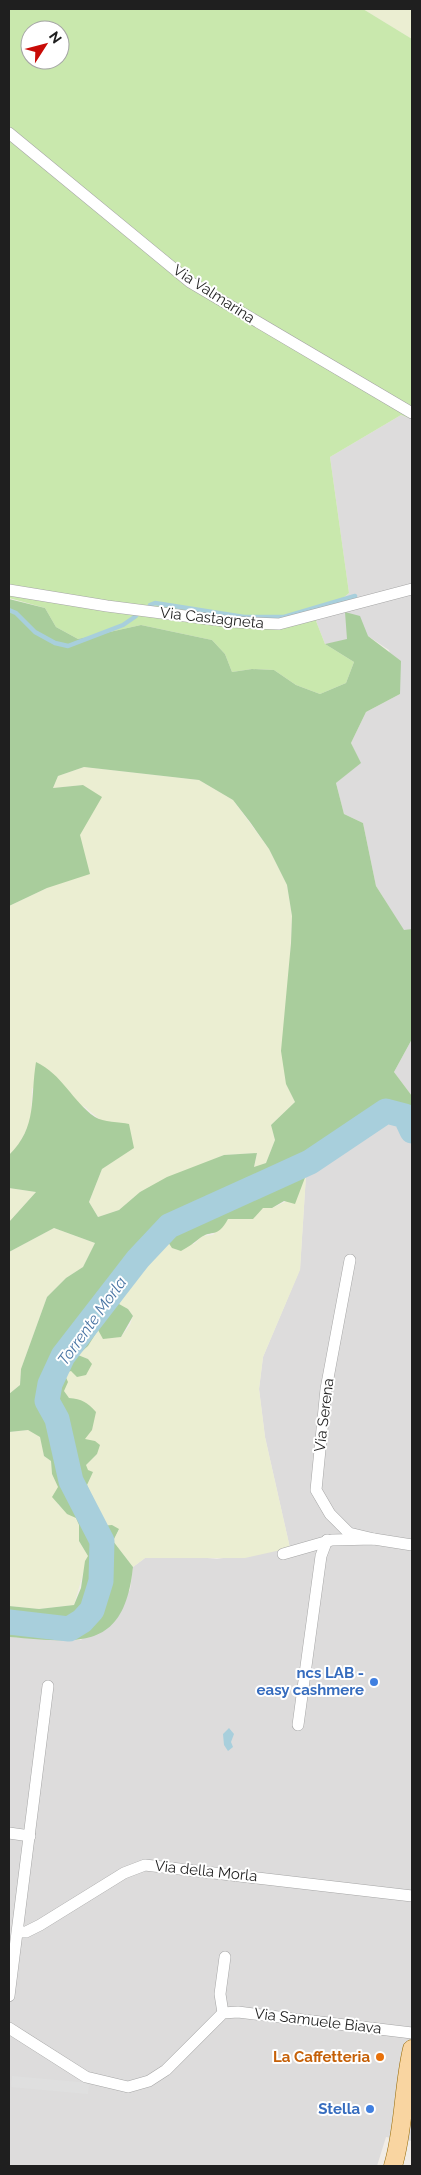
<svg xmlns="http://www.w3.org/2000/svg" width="421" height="2175" viewBox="0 0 421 2175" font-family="Raleway,sans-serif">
  <rect width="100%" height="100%" fill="#f0ece6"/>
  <g fill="#dddcdc">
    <path d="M401,415L412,419V929L404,931L376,886L363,823L344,814L336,783L360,763L351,743L366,712L400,694L389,650L368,636L325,644L316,621L349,593L330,457Z"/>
    <path d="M412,1039V1096L394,1072Z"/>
    <path d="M386,1101L412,1113V2141L386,2137L377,2166H9V1637L81,1640L130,1590L133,1567L145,1558L188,1556L217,1559L290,1548L265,1437L259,1389L263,1357L300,1269L306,1175Z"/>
  </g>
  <g fill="#ebeed2">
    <path d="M363,9H412V39Z"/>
    <path d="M84,767L199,780L233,800L269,849L287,885L292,916L289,982L284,1020L286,1083L295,1102L271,1125L275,1140L266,1163L254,1168L257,1153L224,1155L140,1192L119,1210L98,1217L89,1202L102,1169L133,1148L85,1107L32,1088L31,1121L18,1146L9,1155V906L47,888L101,798L83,785L53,788L58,776Z"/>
    <path d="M306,1175L300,1270L263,1357L259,1389L265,1437L290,1548L245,1558H145L133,1567L113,1541L119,1530L112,1525L98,1526L87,1485L86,1465L97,1454L85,1440L64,1391V1373L88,1359L78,1355L88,1346L98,1329L103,1338L121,1337L130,1325L133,1316L128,1309L118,1304L127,1291L130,1276L146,1255L159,1245L168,1242L194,1244L202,1236L213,1235L228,1219L237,1218L263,1208H272L296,1197Z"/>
    <path d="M9,1188L36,1192L9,1222Z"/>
    <path d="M54,1228L95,1243L83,1267L66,1278L47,1297L21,1369L20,1385L9,1394V1252Z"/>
    <path d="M28,1430L40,1436L44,1456L51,1461L52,1474L58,1487V1505L76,1518L79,1525V1541L88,1556L74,1605L39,1609L9,1606V1432Z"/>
  </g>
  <path fill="#c9e8ad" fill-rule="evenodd" d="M9,9H363L412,39V419L401,415L330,457L349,593L316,621L325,644L354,662L346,683L320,694L296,685L274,670L252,669L232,672L225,654L212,640L141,625L78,639L56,627L45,608L9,598ZM30,30H60V60H30Z"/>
  <path fill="#a9cd9c" d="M9,599L45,608L56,627L78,639L141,625L212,640L225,654L232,672L252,669L274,670L296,685L320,694L346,683L354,662L325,644L347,639L345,612L360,616L368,636L401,661L400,694L366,712L351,743L361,763L336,783L344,814L363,823L376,886L404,930L412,929V1039L394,1072L412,1096V1113L386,1101L306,1175L295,1204L284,1201L272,1208H263L253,1219H228C217,1239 212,1229 200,1238C194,1243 188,1247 181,1251L172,1248L168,1242L159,1245L146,1255L130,1276L127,1291L119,1304L128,1309L133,1316L121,1337L103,1339L98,1330L88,1346L78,1355L88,1359L92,1364L86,1375L77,1377L71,1371L64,1373L68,1382L64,1391L69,1398C82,1399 87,1402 96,1412L92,1430L85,1439L95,1441L100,1445L97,1454L86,1465L88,1470L93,1472L87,1485L91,1494V1506L100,1511L98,1526L112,1525L119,1529L113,1541L133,1567C124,1653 78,1642 9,1637V1606L39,1609L74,1605L81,1588L85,1561L88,1556L79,1541V1525L76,1518L67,1514L52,1497L58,1487L52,1474L51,1461L44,1456L40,1437L28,1430L9,1432V1394L20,1385L21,1369L47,1297L66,1278L83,1267L95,1243L54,1228L9,1252V1222L36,1192L9,1188V1155C38,1127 30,1098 36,1062C62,1074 72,1101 95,1117C103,1122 120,1122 129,1124L134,1148L102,1169L89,1202L98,1217L119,1210L140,1192L167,1177L224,1155L257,1153L254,1167L266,1163L275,1140L271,1125L295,1102L286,1084L281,1051L291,943L292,916L287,885L269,849L250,822L233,800L199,780L84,767L58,776L53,788L83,785L102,797L80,835L90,874L47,888L9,906Z"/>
  <path fill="#dfdfdf" d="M12,2076L89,2083L88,2094L11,2087Z"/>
  <path fill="#a8cfdc" d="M229,1728L234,1734L231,1742L233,1747L228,1751L224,1745L223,1734Z"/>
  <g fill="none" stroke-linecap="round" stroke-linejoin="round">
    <g stroke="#a8cfdc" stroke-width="4.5">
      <path d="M150,605L155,603L244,617H284L355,596"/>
      <path d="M9,610L16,613L35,632L55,643L68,646L123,625L136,616"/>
    </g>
    <path stroke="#a8cfdc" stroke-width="25" d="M9,1622L69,1629L82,1621L92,1610L101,1581L102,1541L71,1481L57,1419L47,1401L50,1384L63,1356L138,1259L169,1226L310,1162L386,1111L405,1116L412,1131"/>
    <defs>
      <g id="street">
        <path d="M9,133L190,282L412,413"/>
        <path d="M9,590L107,606L232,622L279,624L412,589"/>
        <path d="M350,1260L326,1389L316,1490L330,1514L349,1533L374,1539"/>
        <path d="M283,1554L332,1540L374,1539L412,1545"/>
        <path d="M298,1725L321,1556L327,1540"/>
        <path d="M9,1833L30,1836"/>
        <path d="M18,1932H26L40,1925L124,1873L145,1865L412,1896"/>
        <path d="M9,1996L48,1686"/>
        <path d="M223,2013L220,1994L225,1957"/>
        <path d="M9,2028L86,2077L128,2087L149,2081L166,2070L223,2013L238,2012L412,2033"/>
      </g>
      <path id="primary" d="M393,2166C404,2130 403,2087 412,2049"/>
    </defs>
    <use href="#street" stroke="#a6a6a6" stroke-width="12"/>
    <use href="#primary" stroke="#956905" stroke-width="19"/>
    <use href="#street" stroke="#fff" stroke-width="11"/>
    <use href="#primary" stroke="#f9d5a1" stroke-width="18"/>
  </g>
  <g fill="#3f7fe0" stroke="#fff" stroke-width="2">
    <circle cx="374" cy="1682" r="5"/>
    <circle cx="370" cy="2109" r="5"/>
  </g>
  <circle fill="#e8710a" stroke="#fff" stroke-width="2" cx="380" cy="2057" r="5"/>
  <g text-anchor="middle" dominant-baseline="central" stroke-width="4" stroke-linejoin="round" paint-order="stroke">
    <g font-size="15" fill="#1f1f1f" stroke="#fff">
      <text transform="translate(214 294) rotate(33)">Via Valmarina</text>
      <text transform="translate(212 618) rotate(6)">Via Castagneta</text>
      <text transform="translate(324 1415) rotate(-83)">Via Serena</text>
      <text transform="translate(206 1871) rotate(6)">Via della Morla</text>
      <text transform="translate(318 2021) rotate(7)">Via Samuele Biava</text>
    </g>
    <g font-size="15" font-weight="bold" fill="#366cbe" stroke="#fff" text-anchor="end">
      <text x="364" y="1673">ncs LAB -<tspan x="364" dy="17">easy cashmere</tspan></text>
      <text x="360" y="2109">Stella</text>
    </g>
    <g font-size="15" font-weight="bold" fill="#c56008" stroke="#fff" text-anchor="end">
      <text x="370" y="2057">La Caffetteria</text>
    </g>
    <g font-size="16" font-style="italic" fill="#4b76a4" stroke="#fff">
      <text transform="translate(92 1321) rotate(-54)">Torrente Morla</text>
    </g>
  </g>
  <rect width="421" height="2175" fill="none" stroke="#1f1f1f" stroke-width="20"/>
  <g transform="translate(45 45) rotate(54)"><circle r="24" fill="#ffffff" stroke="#a5a5a5"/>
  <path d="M0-4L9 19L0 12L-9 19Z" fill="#c80b07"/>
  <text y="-8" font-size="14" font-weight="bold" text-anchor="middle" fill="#1f1f1f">N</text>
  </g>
</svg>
